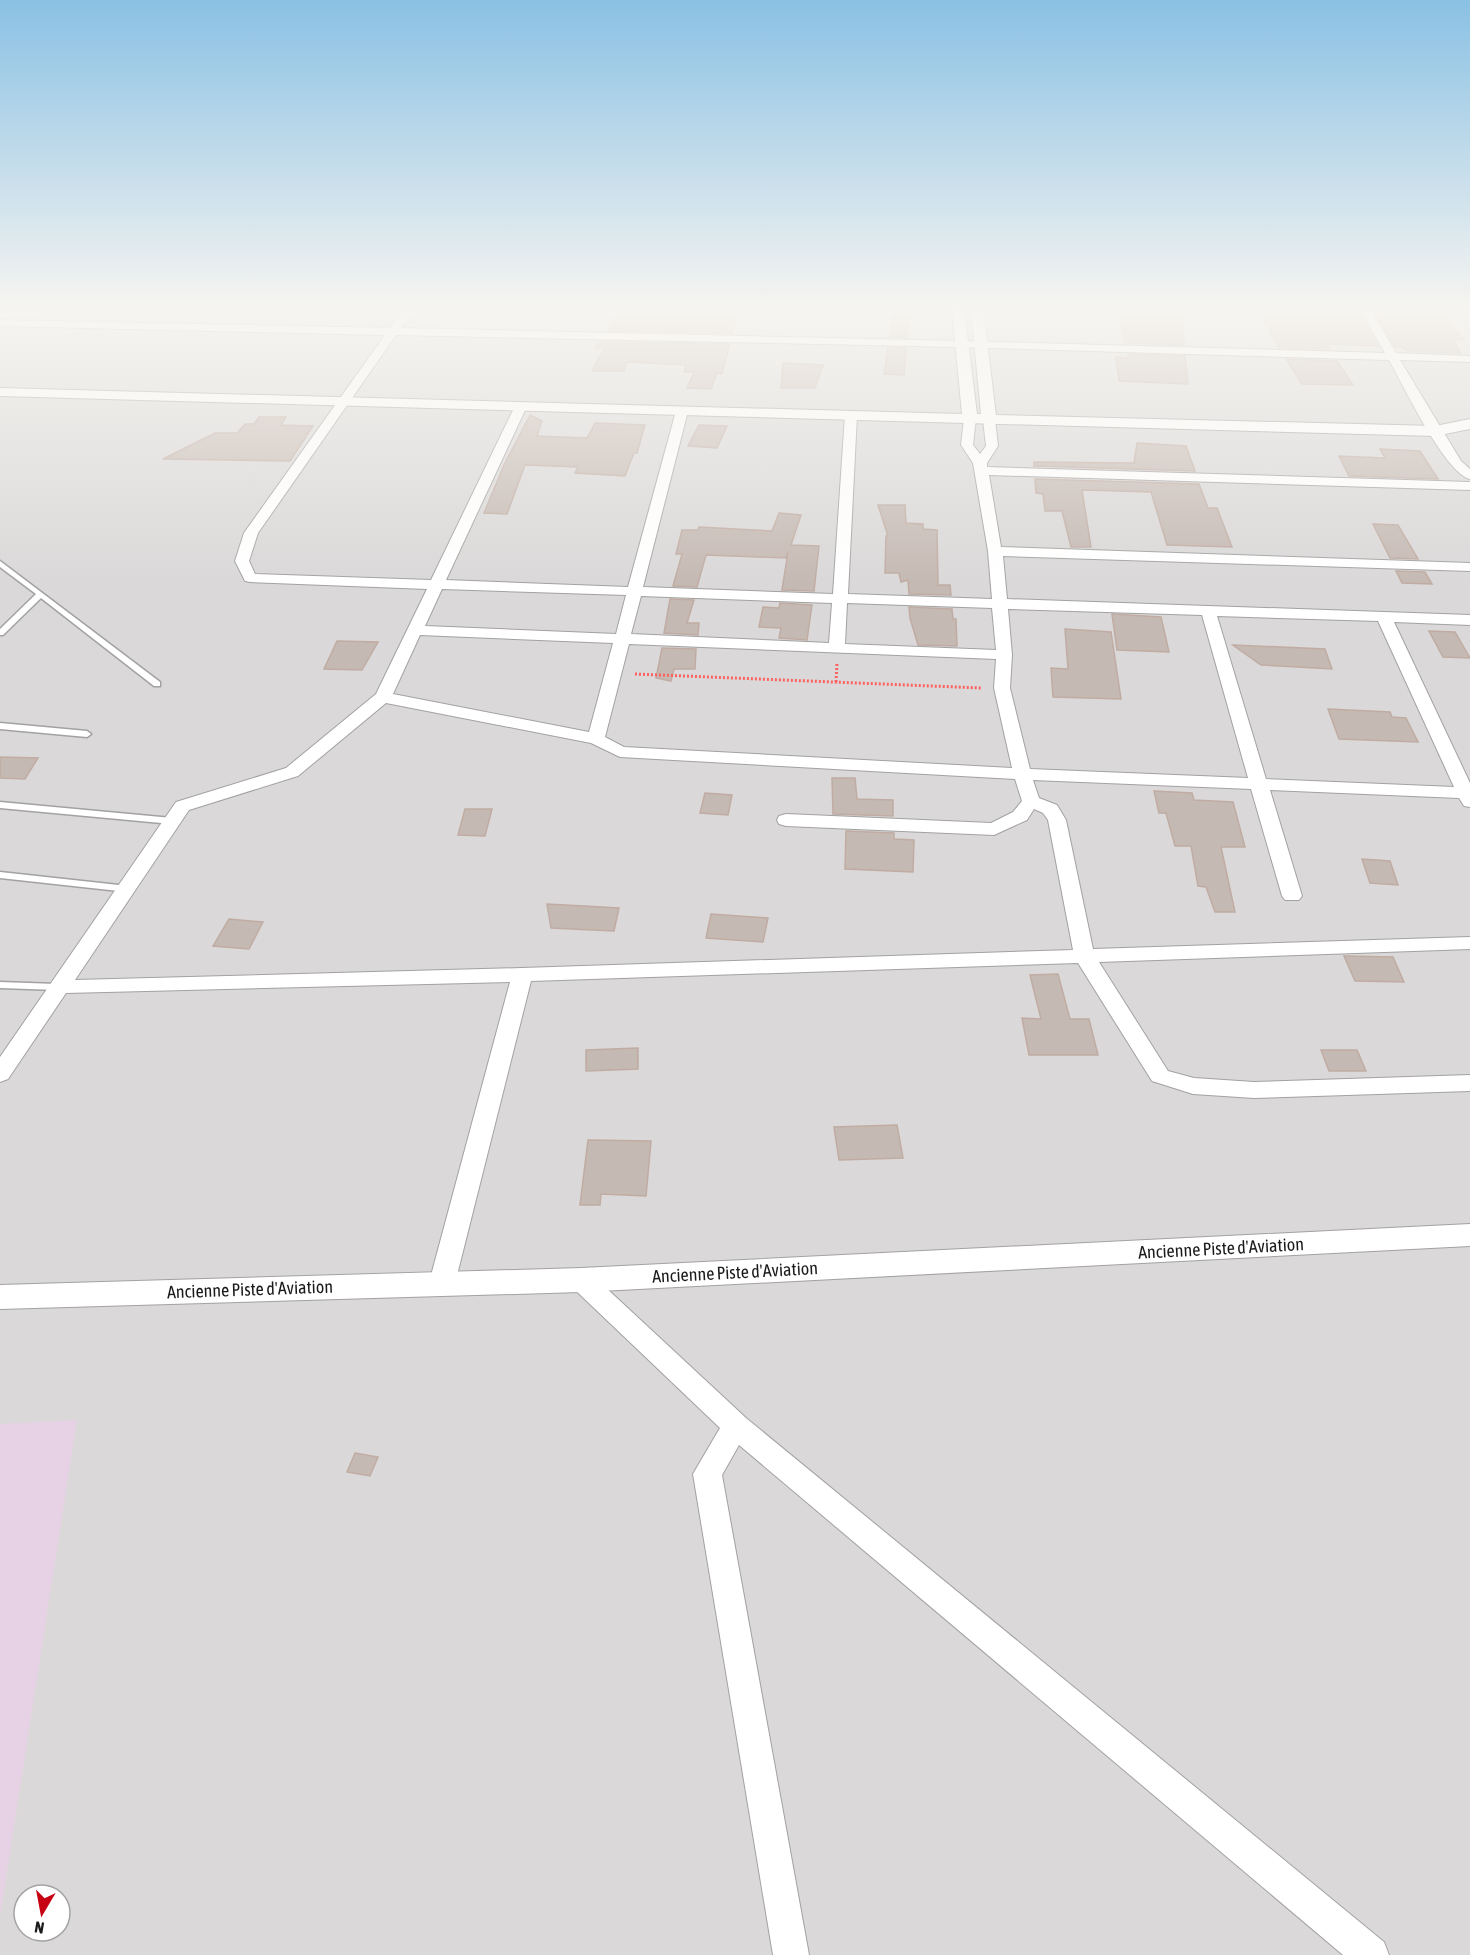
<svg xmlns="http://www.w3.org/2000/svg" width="1470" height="1955" viewBox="0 0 1470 1955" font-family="'Asap Condensed',sans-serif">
  <rect width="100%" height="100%" fill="#eee8e0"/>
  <path fill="#dad8d8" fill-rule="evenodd" d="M0,309H1470V1955H0ZM24,1895H60V1931H24Z"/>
  <path fill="#e7d2e5" d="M77,1420L0,1917V1424Z"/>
  <g fill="#c5b9b3" stroke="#c0aca2" stroke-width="1.5">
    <path d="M693,309H738L732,333L607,331L621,311L691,313Z"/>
    <path d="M1117,309H1181L1184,345L1125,343Z"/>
    <path d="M1267,309L1359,312L1378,346L1326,344L1330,349L1279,348L1260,313H1267Z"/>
    <path d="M1374,312L1444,315L1464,340H1453L1461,353L1407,351L1402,347H1395Z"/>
    <path d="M894,314L909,316L907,338L890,337Z"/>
    <path d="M600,342L730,344L722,374L717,373L711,389L687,388L694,372H684L686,365L627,362L624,371H592L604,348H595Z"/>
    <path d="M888,348H906L904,375L884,374Z"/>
    <path d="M1128,354L1185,356L1188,384L1119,381L1116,357L1128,358Z"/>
    <path d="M1286,359L1337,361L1353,385L1302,384Z"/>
    <path d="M783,363L823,365L815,388H781Z"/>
    <path d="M530,415L542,421L537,436L587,438L595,423L645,425L637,453H634L625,476L575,473L578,467L525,465L507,514L484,513L504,465Z"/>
    <path d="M259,417H286L281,425L313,426L290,461L163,459L215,433H237L245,424H254Z"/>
    <path d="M699,425L727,426L717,448L688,446Z"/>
    <path d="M1137,443L1186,446L1195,471L1034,466V462L1134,463Z"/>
    <path d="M1380,449L1420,451L1438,479L1349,476L1339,456L1385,458Z"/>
    <path d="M1035,479L1199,484L1208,508H1217L1232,547L1167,545L1151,492L1082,490L1091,547H1071L1062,511H1045L1043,494L1036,493Z"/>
    <path d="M878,505H905L906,523L923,524V529L937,530L938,585H950L951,595L909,594L908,580L901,582L899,573H885L886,536H888Z"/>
    <path d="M779,513L801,515L791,545L819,546L814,591L782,590L788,552L786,558L706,555L697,587L673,586L682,554H676L682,530H698L699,527L772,531Z"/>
    <path d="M1373,524L1398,525L1418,559L1390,558Z"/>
    <path d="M1396,571L1425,572L1432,584L1402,583Z"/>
    <path d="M670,599L694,600L687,623H699L698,635L664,633Z"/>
    <path d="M780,603L812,605L807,640L779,638L781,628L759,627L763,607L779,608Z"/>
    <path d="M909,607L952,609L953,619H956L957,646L918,645L910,618Z"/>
    <path d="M1112,614L1161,617L1169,652L1117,650Z"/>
    <path d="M1065,629L1111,632L1121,699L1053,697L1051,668L1068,669Z"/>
    <path d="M1429,631L1455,632L1470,658L1443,657Z"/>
    <path d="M337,641L378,642L362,670L324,669Z"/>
    <path d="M1233,645L1325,649L1332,669L1261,665Z"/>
    <path d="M662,648L696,649L695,669H674L671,681L656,678Z"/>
    <path d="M1328,709L1390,712L1392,717L1406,718L1418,742L1339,739Z"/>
    <path d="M0,757L38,758L25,779L0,778Z"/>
    <path d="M832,778H855L857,799L893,800V816L833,814Z"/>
    <path d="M1154,791L1192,793L1194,800L1233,802L1245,847H1221L1235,912H1215L1206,887L1198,886L1191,846H1175L1166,813H1159Z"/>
    <path d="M705,793L732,795L728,815L700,813Z"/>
    <path d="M465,809H492L485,836L458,835Z"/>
    <path d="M846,831L894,833V839L914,840L913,872L845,869Z"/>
    <path d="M1362,859L1390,861L1398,885L1370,883Z"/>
    <path d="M547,904L619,908L614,931L551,928Z"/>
    <path d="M711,914L768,918L763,942L706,938Z"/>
    <path d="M229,919L263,922L249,949L213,946Z"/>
    <path d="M1344,956L1393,957L1404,982L1355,981Z"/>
    <path d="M1058,974L1070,1019H1089L1098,1055H1029L1022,1018L1041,1019L1030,975Z"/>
    <path d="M638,1048V1069L586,1071V1050Z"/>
    <path d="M1321,1050H1357L1366,1071H1329Z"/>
    <path d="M897,1125L903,1158L839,1160L834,1127Z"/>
    <path d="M588,1140L651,1141L646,1196L601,1194L600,1205H580Z"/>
    <path d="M355,1453L378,1457L370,1476L347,1472Z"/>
  </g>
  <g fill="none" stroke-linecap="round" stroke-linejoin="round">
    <defs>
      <g id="service">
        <path d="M0,561L160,682V686H154L41,598L3,635H0V629L36,594L0,567Z"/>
        <path d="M0,723L87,731L91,734L87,737L0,729Z"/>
        <path d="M0,802L172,818L177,821L172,824L0,808Z"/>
        <path d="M0,872L128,886L133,889L128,892L0,878Z"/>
        <path d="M0,982L57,984L62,987L57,990L0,988Z"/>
      </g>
      <g id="minor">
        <path d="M404,309H414L401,328L960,341L1385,353L1360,309H1370L1396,353L1470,356V362L1400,360L1461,461L1470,469V479C1445,473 1403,385 1389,360L960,347L396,335L258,533L249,561L255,574L431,580L515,406L521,402L527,406L446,580L628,587L676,411L682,407L688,411L643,587L833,594L845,415L851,411L857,415L848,594L992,599L988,551L973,463L961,445L964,418L970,414L976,418L973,445L980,454L986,446L983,419L989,415L995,419L998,446L987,463V467L1470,482V490L989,475L1001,547L1470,563V571L1003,556L1007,599L1470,615V625L1394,622L1470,783V807L1464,806L1459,798L1270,790L1302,896L1299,900H1285L1282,896L1251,789L1033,780L1039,798L1057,805L1066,820L1093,949L1470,937V949L1099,962L1168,1071L1194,1078L1254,1082L1470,1075V1091L1254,1098L1193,1094L1152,1081L1078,963L531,981L455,1283L451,1290L442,1293L433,1290L429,1283L510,982L66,993L8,1079L0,1082V1057L176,802L286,768L376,694L427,589L250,582L245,581L235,561L244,533L385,335L0,326V320L390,328ZM442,589L626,595L616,634L425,626ZM641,596L832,603L829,643L631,634ZM847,603L992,608L996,650L845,644ZM1008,609L1202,615L1248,778L1030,769L1010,688L1012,655ZM1217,616L1378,621L1454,787L1266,779ZM420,635L613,643L589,732L393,694ZM629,644L996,659L994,688L1012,768L624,747L605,737ZM386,703L591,743L620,757L1015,779L1022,801L1013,812L991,823L786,814L779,816L777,820L779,824L786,826L994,835L1027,820L1034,809L1043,813L1048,820L1073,950L522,968L75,980L189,810L298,776Z"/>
        <path d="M581,1270L590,1273L746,1418L1384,1942L1389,1955H1343L739,1445L722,1475L809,1955H773L693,1474L720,1428L572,1287L568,1280L572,1273Z"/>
      </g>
      <g id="tertiary">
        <path d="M952,309H964L977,414H981L971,309H983L996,415L1435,426L1470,419V429L1435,436L0,396V388L962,414Z"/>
        <path d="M1470,1224V1246L581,1292L0,1309V1285L581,1268Z"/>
      </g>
    </defs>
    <use href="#service" stroke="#a2a2a2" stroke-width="3"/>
    <use href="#minor" stroke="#a2a2a2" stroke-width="2"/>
    <use href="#tertiary" stroke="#a2a2a2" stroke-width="2"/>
    <g stroke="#ff6160" stroke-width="3" stroke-dasharray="2 2" stroke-linecap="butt">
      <path d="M635,674L981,688"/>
      <path d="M836,682L837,663"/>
    </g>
    <use href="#service" fill="#fff" fill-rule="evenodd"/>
    <use href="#minor" fill="#fff" fill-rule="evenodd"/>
    <use href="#tertiary" fill="#fff" fill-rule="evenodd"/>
  </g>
  <linearGradient id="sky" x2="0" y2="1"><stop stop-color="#8ac1e4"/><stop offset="0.53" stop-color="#f7f5f1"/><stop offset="1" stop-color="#f7f5f1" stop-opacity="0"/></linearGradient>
  <rect width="1470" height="583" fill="url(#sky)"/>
  <g text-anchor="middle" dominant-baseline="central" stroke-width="6" stroke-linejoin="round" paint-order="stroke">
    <g font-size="18" fill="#1b1b1b" stroke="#fff">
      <text transform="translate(1221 1248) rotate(-3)">Ancienne Piste d'Aviation</text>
      <text transform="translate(735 1272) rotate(-3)">Ancienne Piste d'Aviation</text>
      <text transform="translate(250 1289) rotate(-2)">Ancienne Piste d'Aviation</text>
    </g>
  </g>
  <g transform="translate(42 1913) rotate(190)"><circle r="28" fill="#ffffff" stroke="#a4a4a4" stroke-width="1.5"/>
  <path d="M0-4.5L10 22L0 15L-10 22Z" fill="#c70013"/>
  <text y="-9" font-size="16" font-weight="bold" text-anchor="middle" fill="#1b1b1b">N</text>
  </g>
</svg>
